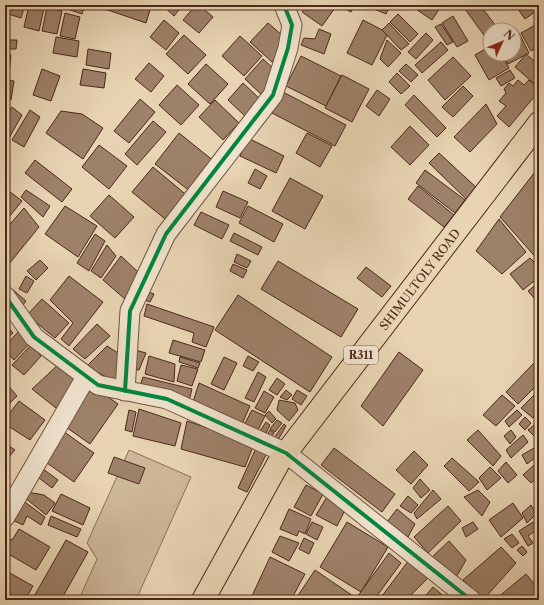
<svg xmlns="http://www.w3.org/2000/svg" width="544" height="605" viewBox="0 0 544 605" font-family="'Libre Caslon Text',serif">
  <rect width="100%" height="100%" fill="#e8d4b3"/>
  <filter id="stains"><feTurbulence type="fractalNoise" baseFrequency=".005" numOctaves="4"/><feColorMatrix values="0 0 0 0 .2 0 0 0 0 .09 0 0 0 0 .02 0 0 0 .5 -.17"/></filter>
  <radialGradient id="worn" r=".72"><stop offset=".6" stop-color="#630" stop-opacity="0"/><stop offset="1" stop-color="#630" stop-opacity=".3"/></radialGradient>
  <path fill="#cdb799" stroke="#8c7059" d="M129,450L191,477L136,600H88L80,597L97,559L87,543Z"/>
  <g fill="#9d8169" stroke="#4c2819">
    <path d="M5,5H25L21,18L5,13Z"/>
    <path d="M29,5L44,8L39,31L24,27Z"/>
    <path d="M65,5H85L82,14L64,8Z"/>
    <path d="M93,5H135L150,10L146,23Z"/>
    <path d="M162,5H183L174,16Z"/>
    <path d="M196,5H199L213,17L199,33L183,20Z"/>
    <path d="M240,5H250L245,10Z"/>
    <path d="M307,5H331L335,8L322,26L302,12Z"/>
    <path d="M338,5H355L351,12Z"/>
    <path d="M376,5H390L386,14L374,9Z"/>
    <path d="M410,5H442L432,20Z"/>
    <path d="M462,5H480L499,30H490L489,42Z"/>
    <path d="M515,5H539V9L525,19Z"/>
    <path d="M47,7L62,11L57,34L42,31Z"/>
    <path d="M65,13L80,17L75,39L60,36Z"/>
    <path d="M398,14L418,34L410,42L390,22Z"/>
    <path d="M453,16L468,41L457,47L442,23Z"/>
    <path d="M164,20L179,33L166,50L150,37Z"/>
    <path d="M363,20L388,33L372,65L347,53Z"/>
    <path d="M268,23L290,42L272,62L250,42Z"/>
    <path d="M389,23L409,44L401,50L382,30Z"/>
    <path d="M539,23V47L531,51L521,33Z"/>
    <path d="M441,24L453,42L447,45L435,27Z"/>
    <path d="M319,29L331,34L324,54L301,45L304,38L315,39Z"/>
    <path d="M426,33L433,40L416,59L408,52Z"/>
    <path d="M519,33L529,53L508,64L503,54H514V36Z"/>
    <path d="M184,35L206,55L188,74L166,54Z"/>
    <path d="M240,36L262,56L244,76L222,56Z"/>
    <path d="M56,37L79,41L77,57L53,53Z"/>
    <path d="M5,40H17L16,49H5Z"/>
    <path d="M387,40L401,53L388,67L380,59Z"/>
    <path d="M441,42L448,50L422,73L415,65Z"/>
    <path d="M490,46V54H501L509,68L489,80L475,55Z"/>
    <path d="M88,49L111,53L109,69L86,65Z"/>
    <path d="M5,54L11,55L9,73H5Z"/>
    <path d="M526,54L539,65L538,87L515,67Z"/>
    <path d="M301,56L341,76L326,106L286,86Z"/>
    <path d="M453,57L471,76L445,100L428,80Z"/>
    <path d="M263,59L285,79L266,99L245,79Z"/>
    <path d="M149,63L164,76L151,92L135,79Z"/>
    <path d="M206,64L228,84L210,104L188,84Z"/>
    <path d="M406,64L418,75L411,82L399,71Z"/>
    <path d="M42,69L60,76L51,101L33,95Z"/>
    <path d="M83,69L106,73L104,88L80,85Z"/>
    <path d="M510,70L515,78L501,86L496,78Z"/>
    <path d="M397,73L410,86L401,94L389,82Z"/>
    <path d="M342,75L369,89L352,122L325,108Z"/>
    <path d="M5,80L14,81L11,100L5,99Z"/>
    <path d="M518,80L524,85L529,80L539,88V91L509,127L497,116L506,106L499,101L506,93L504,89L509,83L513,86Z"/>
    <path d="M243,83L261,100L246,117L228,100Z"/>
    <path d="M177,85L199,105L181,125L159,105Z"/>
    <path d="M463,86L473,96L453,117L442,107Z"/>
    <path d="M377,90L390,99L379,116L366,106Z"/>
    <path d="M283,92L346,125L335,146L272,113Z"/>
    <path d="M414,95L446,128L437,137L405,105Z"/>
    <path d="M140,99L155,112L129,143L114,131Z"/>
    <path d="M215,100L239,123L223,140L199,117Z"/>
    <path d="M486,104L497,124L470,152L454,137Z"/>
    <path d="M12,107L22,115L5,145V118Z"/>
    <path d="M30,110L40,117L24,147L12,140Z"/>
    <path d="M61,111L82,114L103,128L83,159L46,133Z"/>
    <path d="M153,121L166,132L137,165L125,154Z"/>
    <path d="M410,126L429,145L410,165L391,147Z"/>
    <path d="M179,133L215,162L191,192L155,164Z"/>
    <path d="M307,133L332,146L320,167L296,153Z"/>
    <path d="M248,138L284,156L276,173L240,156Z"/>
    <path d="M99,145L127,166L109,189L82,167Z"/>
    <path d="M439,153L478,189L467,200L429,163Z"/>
    <path d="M35,160L72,189L62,202L25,173Z"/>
    <path d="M153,167L190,198L170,223L132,192Z"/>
    <path d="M538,168L539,169V261L500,217Z"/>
    <path d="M255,169L267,176L260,189L248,183Z"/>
    <path d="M425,170L465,200L455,213L416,183Z"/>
    <path d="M290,178L323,196L305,229L272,211Z"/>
    <path d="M418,186L454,215L444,227L408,199Z"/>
    <path d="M5,188L22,201L5,222Z"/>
    <path d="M26,190L50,206L43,217L21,197Z"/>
    <path d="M223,191L248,202L240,218L216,207Z"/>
    <path d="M109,195L134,217L115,238L90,216Z"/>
    <path d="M65,206L97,226L78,257L45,234Z"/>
    <path d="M248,206L283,224L274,242L239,223Z"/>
    <path d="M24,208L39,227L9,264L5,263V230Z"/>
    <path d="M201,212L229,225L222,239L194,225Z"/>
    <path d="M499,219L526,252L502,274L476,251Z"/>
    <path d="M234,233L262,247L258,255L230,241Z"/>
    <path d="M95,234L105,241L89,271L77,263Z"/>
    <path d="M107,245L116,256L101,278L91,271Z"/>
    <path d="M237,254L251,261L247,268L234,262Z"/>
    <path d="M121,256L138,272L125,299L103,280Z"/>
    <path d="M530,258L539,267V277L523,290L510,274Z"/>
    <path d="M40,260L48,268L36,280L27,271Z"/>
    <path d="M278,261L358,309L341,337L261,289Z"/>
    <path d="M233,264L247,270L243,278L230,271Z"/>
    <path d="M366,267L391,286L382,297L357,278Z"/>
    <path d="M26,276L34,281L27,293L19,289Z"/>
    <path d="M69,276L103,302L69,346L61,339L73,323L50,300Z"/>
    <path d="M539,282V304L528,291Z"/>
    <path d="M12,289L26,301L19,310L7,292Z"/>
    <path d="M146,291L154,294L150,302L142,299Z"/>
    <path d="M238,295L332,357L310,392L215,330Z"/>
    <path d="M42,299L69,323L55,338L27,315Z"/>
    <path d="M147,304L214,327L206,347L192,342L194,333L144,316Z"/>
    <path d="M97,324L110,336L85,359L73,349Z"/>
    <path d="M6,325L13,333L5,340V326Z"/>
    <path d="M19,331L30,343L14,360L5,350V346Z"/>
    <path d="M173,340L205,350L201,362L169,353Z"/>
    <path d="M31,345L41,356L24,375L12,365Z"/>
    <path d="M107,346L121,355L118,384L87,366Z"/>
    <path d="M132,349L146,353L139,370L130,369Z"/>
    <path d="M399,352L423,370L383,426L361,406Z"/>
    <path d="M149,356L175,364L174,382L145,374Z"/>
    <path d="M248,356L259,362L253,371L243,366Z"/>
    <path d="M180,357L200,363L198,368L179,362Z"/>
    <path d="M224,357L237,363L224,390L211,384Z"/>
    <path d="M60,363L83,380L61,412L32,389Z"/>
    <path d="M534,363L539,368V383L518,404L506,392Z"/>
    <path d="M181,365L198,369L192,386L177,381Z"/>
    <path d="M258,372L266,377L254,402L245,398Z"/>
    <path d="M143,377L192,389L188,405L139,389Z"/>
    <path d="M277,378L285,384L277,395L269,390Z"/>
    <path d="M5,382L17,396L5,408Z"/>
    <path d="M199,383L250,406L241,426L192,405Z"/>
    <path d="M91,385L118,404L90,444L63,425Z"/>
    <path d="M286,390L292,395L287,400L280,397Z"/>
    <path d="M297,390L307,396L301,405L292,399Z"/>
    <path d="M539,390V412L533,418L521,408Z"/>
    <path d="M264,391L274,397L265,413L255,408Z"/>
    <path d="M502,395L515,406L496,426L483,415Z"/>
    <path d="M279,400L295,403L298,410L289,421L277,410Z"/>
    <path d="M19,401L45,420L30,440L5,424V419Z"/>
    <path d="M139,409L181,423L175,446L133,436Z"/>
    <path d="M129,410L136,412L132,432L125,430Z"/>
    <path d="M252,410L265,416L258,430L244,425Z"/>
    <path d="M517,410L522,415L509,427L505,421Z"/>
    <path d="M269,411L276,419L272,423L265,415Z"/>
    <path d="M525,417L531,423L525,430L519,424Z"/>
    <path d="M277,420L282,423L275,432L270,429Z"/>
    <path d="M187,421L254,444L245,467L181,449Z"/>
    <path d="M539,421V437L537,439L528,430Z"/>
    <path d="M266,422L270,425L266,433L260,431Z"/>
    <path d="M284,424L286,426L277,442H271Z"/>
    <path d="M60,429L94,453L74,482L47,463Z"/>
    <path d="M270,430L274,433L270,440L265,438Z"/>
    <path d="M478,430L501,456L493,466L467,440Z"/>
    <path d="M511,430L516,437L510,444L504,436Z"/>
    <path d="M523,435L528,442L511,458L506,450Z"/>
    <path d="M9,446L15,450L6,460L5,451Z"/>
    <path d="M257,446L267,453L247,492L238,488Z"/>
    <path d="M334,448L395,494L382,512L321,465Z"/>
    <path d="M534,448L539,455L527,464L522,455Z"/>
    <path d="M414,451L428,465L411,484L396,470Z"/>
    <path d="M114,457L145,468L139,484L108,473Z"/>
    <path d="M452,458L479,482L469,491L444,466Z"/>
    <path d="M506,462L517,475L508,483L498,471Z"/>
    <path d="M535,464L539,469V476L531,483L523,475Z"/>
    <path d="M39,466L58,480L52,488L34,474Z"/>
    <path d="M490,467L501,478L487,490L479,478Z"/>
    <path d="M420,479L430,490L421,498L413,488Z"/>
    <path d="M306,485L323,494L311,516L294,507Z"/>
    <path d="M433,490L441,499L417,519L414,513Z"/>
    <path d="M478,490L490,502L482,516L464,497Z"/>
    <path d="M27,492L44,495L55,503L46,515L24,497Z"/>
    <path d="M330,492L347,506L337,526L316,515Z"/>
    <path d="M61,494L90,508L83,525L52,511Z"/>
    <path d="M408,496L418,505L411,513L400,506Z"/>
    <path d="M18,497L45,517L41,525L27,516L23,525L8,518Z"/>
    <path d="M513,503L523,518L501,537L489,520Z"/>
    <path d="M531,505L536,514L527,523L522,513Z"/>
    <path d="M448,506L461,521L428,553L414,537Z"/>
    <path d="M289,509L311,519L305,534L299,531L297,536L280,529Z"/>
    <path d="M397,509L415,524L408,537L387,522Z"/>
    <path d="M51,516L81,529L77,537L48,525Z"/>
    <path d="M312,522L323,527L317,540L306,534Z"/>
    <path d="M347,522L388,547L361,592L320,567Z"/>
    <path d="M473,522L478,529L466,537L462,528Z"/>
    <path d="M533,522L538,529L528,536L533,543L528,546L519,531Z"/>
    <path d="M19,529L50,547L36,570L5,552V536L12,540Z"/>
    <path d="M512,534L519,543L512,548L504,539Z"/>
    <path d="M280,536L299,543L289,561L272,552Z"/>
    <path d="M304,538L314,543L309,554L299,549Z"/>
    <path d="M66,540L88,552L61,600H32Z"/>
    <path d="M449,541L466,560L455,579L429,560Z"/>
    <path d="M522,546L527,552L523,556L517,550Z"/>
    <path d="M501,547L516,563L483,600L463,580Z"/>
    <path d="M539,551V565L534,553Z"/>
    <path d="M389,553L401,563L374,600H355Z"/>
    <path d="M270,557L305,574L291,600H256L251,598Z"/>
    <path d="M409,560L429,577L406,600H379Z"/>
    <path d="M315,570L353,596L351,600H295Z"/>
    <path d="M8,572L33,586L25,600H21L5,592V577Z"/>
    <path d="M526,574L539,590V594L533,600L496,599Z"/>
    <path d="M433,587L448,600H422Z"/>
  </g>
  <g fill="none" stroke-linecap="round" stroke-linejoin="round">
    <defs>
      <g id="minor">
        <path d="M5,296L34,337L98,385L167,399L286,453L471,600"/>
        <path d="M125,391L130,311L166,234L273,95L288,48L292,25L284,5"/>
        <path d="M5,517L86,377"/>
      </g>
      <g id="major">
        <path id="s1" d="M203,600L279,462L539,123"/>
      </g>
    </defs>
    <use href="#minor" stroke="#735340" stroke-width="21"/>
    <use href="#major" stroke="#4c2819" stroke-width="24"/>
    <use href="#minor" stroke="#f0e3ce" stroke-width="19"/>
    <use href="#major" stroke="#e8d4b3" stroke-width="22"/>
    <defs>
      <g id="cycleway">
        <path d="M5,296L34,337L98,385L167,399L286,453L471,600"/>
        <path d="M125,391L130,311L166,234L273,95L288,48L292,25L284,5"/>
      </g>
    </defs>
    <use href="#cycleway" stroke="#f0e3ce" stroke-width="6"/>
    <use href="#cycleway" stroke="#00873e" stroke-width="4"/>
  </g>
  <g text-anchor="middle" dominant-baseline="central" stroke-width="3" stroke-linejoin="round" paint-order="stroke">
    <rect fill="#f0e3ce" stroke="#7d604f" stroke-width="1" x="344" y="346" width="34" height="18" rx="3"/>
    <g font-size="11" font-weight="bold" fill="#4c2819">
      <text x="361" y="355">R311</text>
    </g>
    <g font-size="12" fill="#4c2819" stroke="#f0e3ce">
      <text stroke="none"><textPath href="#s1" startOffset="388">SHIMULTOLY ROAD</textPath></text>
    </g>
  </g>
  <rect width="544" height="605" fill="none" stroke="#e8d4b3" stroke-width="20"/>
  <rect x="6" y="6" width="532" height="593" fill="none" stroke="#4c2819" stroke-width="2"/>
  <rect x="10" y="10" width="524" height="585" fill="none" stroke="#4c2819"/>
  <g transform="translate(502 42) rotate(46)"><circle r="19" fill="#f0e3ce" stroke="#ae9886"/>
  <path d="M0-3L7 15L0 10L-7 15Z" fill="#8f2418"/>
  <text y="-6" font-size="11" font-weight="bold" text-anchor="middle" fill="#4c2819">N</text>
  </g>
  <rect width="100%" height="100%" filter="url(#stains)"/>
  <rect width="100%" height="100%" fill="url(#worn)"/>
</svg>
